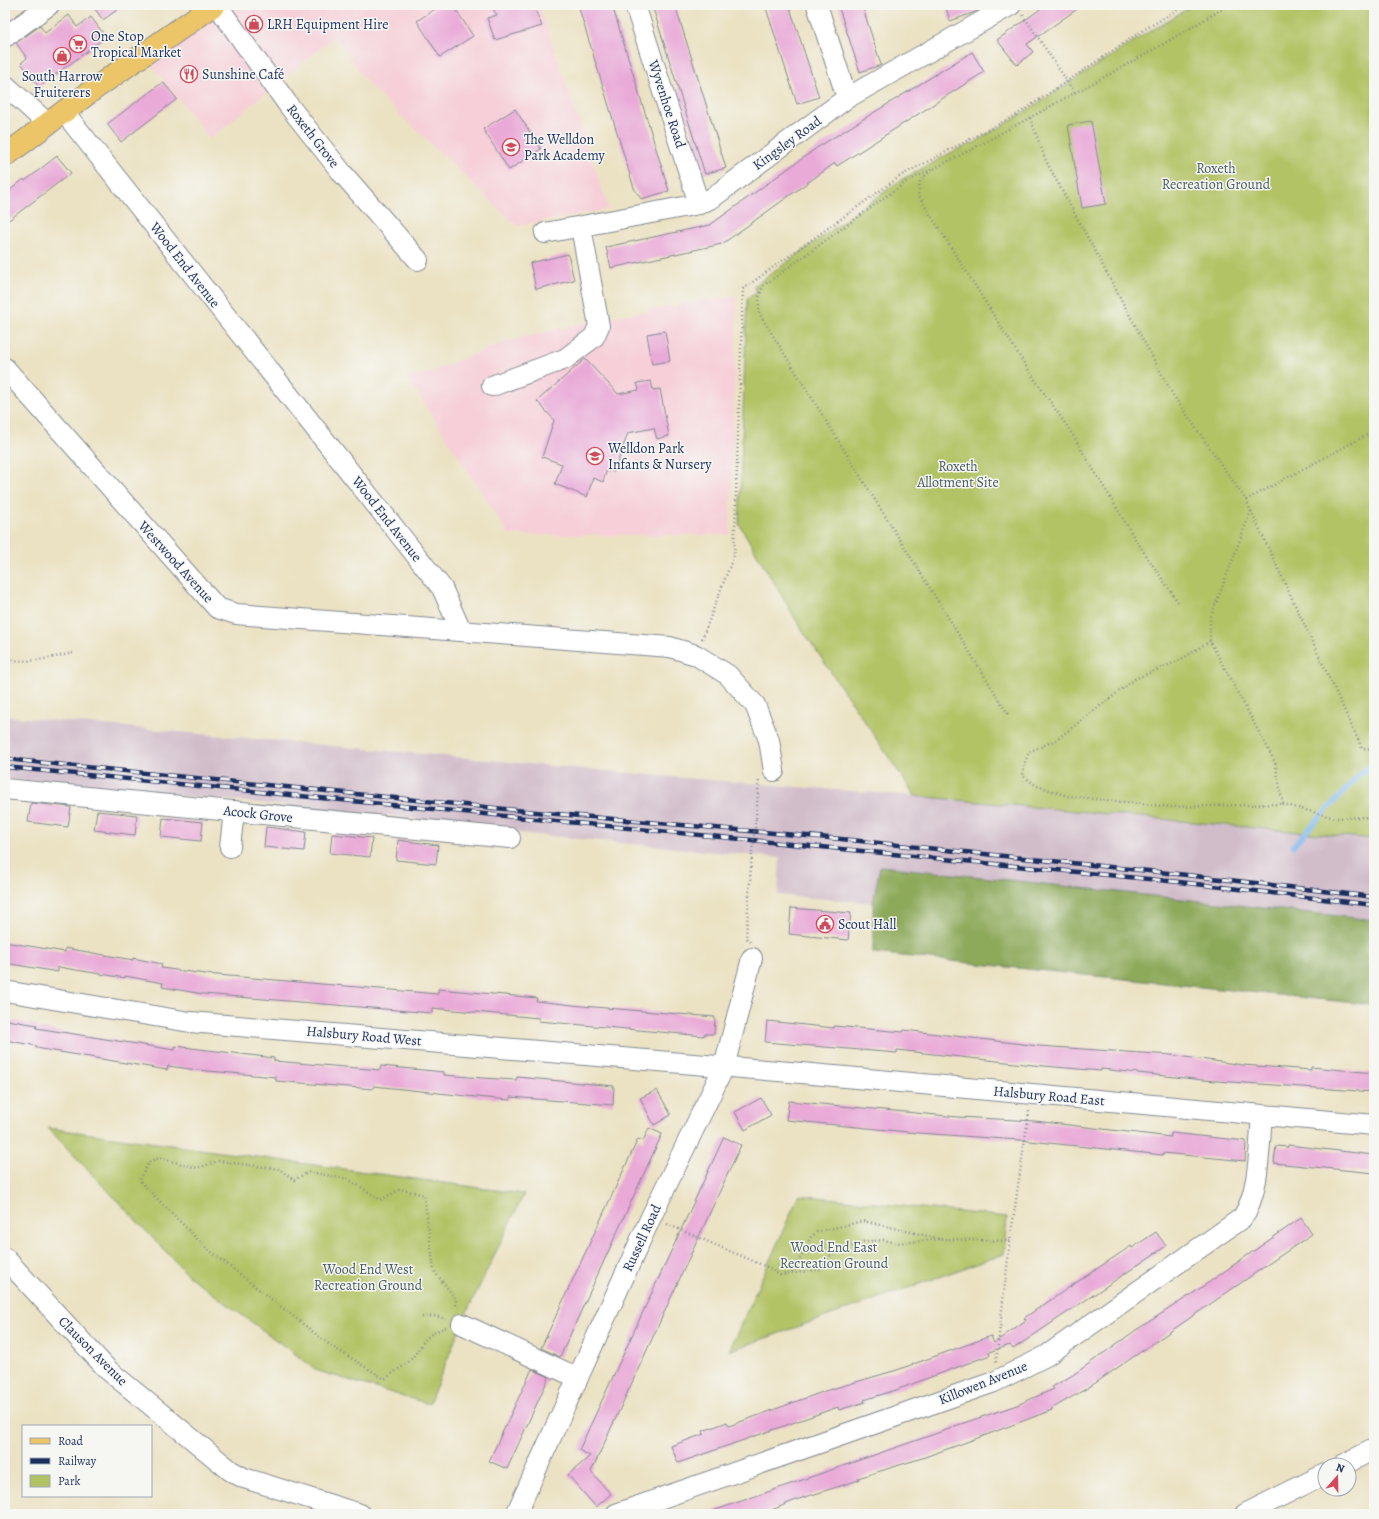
<svg xmlns="http://www.w3.org/2000/svg" width="1379" height="1519" viewBox="0 0 1379 1519" font-family="Alegreya,serif">
  <rect width="100%" height="100%" fill="#f6f6f2"/>
  <filter id="ink" filterUnits="userSpaceOnUse"><feTurbulence type="fractalNoise" baseFrequency=".025" numOctaves="2"/><feDisplacementMap in="SourceGraphic" scale="8" xChannelSelector="R" yChannelSelector="G"/><feConvolveMatrix kernelMatrix="1 2 1 2 8 2 1 2 1" color-interpolation-filters="sRGB"/></filter>
  <filter id="wash" filterUnits="userSpaceOnUse"><feTurbulence type="fractalNoise" baseFrequency=".012" numOctaves="4" result="noise"/><feDisplacementMap in="SourceGraphic" scale="16" xChannelSelector="R" yChannelSelector="G"/><feGaussianBlur stdDeviation="0.9" result="paint"/><feColorMatrix in="noise" values="0 0 0 0 0 0 0 0 0 0 0 0 0 0 0 0 0 1.4 0 .05"/><feComposite in="paint" operator="in"/></filter>
  <g filter="url(#wash)">
    <rect width="100%" height="100%" fill="#ebe2c3"/>
    <g fill="#f6cfd8">
      <path d="M190,5H539L609,209L517,226L368,84L335,36L210,139L152,65L205,25Z"/>
      <path d="M737,296L730,535H509L407,377L426,374L508,341L602,319L705,300Z"/>
    </g>
    <path fill="#d1bdca" d="M5,716L684,778L915,796L1374,837V1005L873,953V903L778,895L780,858L528,834L392,816L5,779Z"/>
    <g fill="#b2c365" stroke="#667962">
      <path d="M1193,5H1374V839L915,796L801,628L739,524L747,298L757,293L754,286L901,180L952,152L974,143L997,128L998,129L1139,38Z"/>
      <path d="M48,1128L524,1194L465,1316L429,1404L318,1371L189,1276Z"/>
      <path d="M799,1195L1007,1217L1004,1254L729,1351Z"/>
    </g>
    <path fill="#8da95a" stroke="#546c5c" d="M880,866L1374,920V1005L873,953V903Z"/>
    <g fill="none" stroke-linecap="round" stroke-linejoin="round">
      <path stroke="#80b9f1" stroke-width="5" d="M1293,846L1362,772L1374,764"/>
    </g>
    <g id="blocks">
      <g fill="#e9aad8">
        <path d="M92,5H124L103,20Z"/>
        <path d="M441,5H453L473,36L440,57L417,21Z"/>
        <path d="M490,5H533L542,26L495,40L487,18L497,15Z"/>
        <path d="M578,5H612L669,191L641,199L634,188Z"/>
        <path d="M652,5H675L726,168L705,174Z"/>
        <path d="M765,5H789L819,97L797,104Z"/>
        <path d="M838,5H862L881,65L860,72Z"/>
        <path d="M945,5H988L973,13L950,21Z"/>
        <path d="M1046,5H1083L1027,44L1033,52L1017,65L997,40Z"/>
        <path d="M69,15L77,27L91,17L106,37L39,87L21,63L27,58L16,43L40,26L45,33Z"/>
        <path d="M972,52L984,72L837,166L835,163L722,244L611,268L606,247L710,225L818,147Z"/>
        <path d="M163,82L177,99L121,142L107,124Z"/>
        <path d="M515,109L541,149L509,170L483,129Z"/>
        <path d="M1091,121L1106,204L1082,208L1068,125Z"/>
        <path d="M57,156L71,173L5,223V194L24,179L25,181Z"/>
        <path d="M568,254L574,280L536,289L530,263Z"/>
        <path d="M665,331L670,361L652,364L647,334Z"/>
        <path d="M585,359L618,394L639,390L637,383L651,381L653,390L660,389L669,436L657,439L654,428L628,433L614,472L607,469L603,482L593,478L587,497L555,484L562,464L542,457L554,420L537,401Z"/>
        <path d="M31,803L71,807L68,827L28,822Z"/>
        <path d="M97,811L137,815L135,835L94,830Z"/>
        <path d="M163,818L203,822L201,841L161,837Z"/>
        <path d="M266,827L306,832L304,851L264,847Z"/>
        <path d="M332,834L372,838L370,857L330,853Z"/>
        <path d="M398,840L438,845L436,864L396,860Z"/>
        <path d="M791,908L851,913L848,940L789,934Z"/>
        <path d="M5,942L65,952V948L133,960V958L162,964L161,968L206,974L438,994V989L537,998L536,1001L582,1006L715,1017L714,1034H704V1036L572,1024L538,1021L539,1018L432,1008V1013L203,994L162,987L163,983L125,976V978L58,967V972L5,963Z"/>
        <path d="M7,1020L37,1025L36,1028L175,1050V1046L274,1058V1061L380,1070L381,1066L444,1072V1075L482,1078L516,1080L517,1077L614,1086L613,1105L510,1097V1100L476,1097L374,1086L373,1089L276,1081V1077L197,1070L168,1066L167,1070L36,1048L37,1046L5,1040Z"/>
        <path d="M767,1021L834,1028V1026L903,1032L904,1030L1039,1046L1171,1055L1243,1065L1311,1070V1067L1374,1073L1373,1092L1203,1080L1101,1069V1071L1033,1065L897,1050V1053L765,1042Z"/>
        <path d="M657,1090L671,1115L654,1125L640,1098Z"/>
        <path d="M761,1098L771,1115L745,1130L735,1112Z"/>
        <path d="M789,1101L958,1117L1035,1121L1171,1137V1133L1246,1141L1245,1161L1163,1153V1155L1020,1140L918,1133L786,1120Z"/>
        <path d="M649,1128L662,1134L560,1357L541,1348L638,1139L643,1141Z"/>
        <path d="M724,1137L741,1145L591,1472L611,1494L596,1507L568,1475L590,1456L579,1450Z"/>
        <path d="M1288,1145L1374,1155V1173L1274,1163L1276,1146L1288,1147Z"/>
        <path d="M1301,1218L1312,1234L1091,1386L1051,1409L1052,1410L986,1435L922,1458L858,1478L859,1480L796,1500L762,1514H711L710,1512L952,1428V1427L1017,1405L1054,1389L1052,1387L1073,1375L1136,1330L1192,1294Z"/>
        <path d="M1156,1232L1166,1246L1013,1349L1010,1345L989,1352L990,1355L896,1390L864,1400L865,1402L839,1410L838,1407L678,1463L671,1446L704,1434L703,1431L727,1422L729,1426L825,1391L897,1370L991,1336L994,1343L1026,1320L1024,1318L1104,1264L1131,1246L1132,1248Z"/>
        <path d="M532,1369L549,1377L507,1469L489,1461Z"/>
      </g>
    </g>
  </g>
  <g filter="url(#ink)">
    <use href="#blocks" fill-opacity="0" stroke="#838890" stroke-width="1"/>
    <g fill="none" stroke-linecap="round" stroke-linejoin="round">
      <defs>
        <g id="minor">
          <path d="M217,5L289,106L343,174L418,260"/>
          <path d="M635,5L699,204"/>
          <path d="M817,5L847,98"/>
          <path d="M5,37L49,5"/>
          <path d="M5,85L48,124"/>
          <path d="M64,112L442,588L461,631"/>
          <path d="M545,233L699,204L712,198L847,98L1011,5"/>
          <path d="M5,368L217,608L236,614L670,647L696,655L728,675L755,705L769,740L774,771"/>
          <path d="M492,386L565,359L594,337L599,326L581,227"/>
          <path d="M5,789L510,838"/>
          <path d="M230,847L234,811"/>
          <path d="M5,991L190,1022L801,1073L1374,1125"/>
          <path d="M5,1258L108,1370L231,1471L244,1478L360,1514"/>
          <path d="M462,1324L578,1378"/>
          <path d="M1343,1465L1374,1449"/>
          <path d="M516,1514L651,1217L724,1067L752,958"/>
          <path d="M616,1514L994,1382L1046,1356L1242,1218C1260,1193 1259,1146 1262,1115"/>
          <path d="M1245,1514L1325,1474"/>
        </g>
        <path id="major" d="M5,156L94,89L214,5"/>
      </defs>
      <use href="#minor" stroke="#838890" stroke-width="22"/>
      <use href="#major" stroke="#838890" stroke-width="24"/>
      <g stroke="#838890" stroke-width="2.5" stroke-dasharray="1 3" stroke-linecap="butt">
        <path d="M1023,15L1075,93"/>
        <path d="M1030,118L1046,161L1173,395L1246,500L1362,748L1374,749"/>
        <path d="M928,171L906,182L763,286L759,297V313L1008,714"/>
        <path d="M1246,500L1374,431"/>
        <path d="M1251,511L1210,619V641L1275,762L1283,804"/>
        <path d="M1178,602L1137,542L1069,429L1027,368L918,195L920,181L931,170L976,147L1148,53L1229,5"/>
        <path d="M702,639L734,555L743,289L902,175L1018,114L1142,31L1186,5"/>
        <path d="M1210,641L1180,660L1135,679L1056,740L1029,752L1024,765L1023,776L1037,786L1068,796L1171,807L1283,804L1335,818L1374,817"/>
        <path d="M5,657C22,666 54,657 73,653"/>
        <path d="M756,818L759,779"/>
        <path d="M750,942L746,938L752,852"/>
        <path d="M667,1224L767,1267L780,1275L823,1269L825,1258L861,1242L884,1240L896,1243L912,1242L941,1239"/>
        <path d="M792,1273L811,1237L817,1232L863,1221L941,1239L1010,1241"/>
        <path d="M422,1317L435,1316L446,1319"/>
        <path d="M446,1327C423,1336 426,1340 412,1358C406,1366 393,1372 385,1379L331,1346L205,1247L139,1180L150,1161L160,1158L197,1168L219,1161L279,1169L294,1180L309,1172L348,1179L381,1200L400,1189L424,1195L434,1271L456,1299V1308"/>
        <path d="M996,1362L1010,1241L1029,1111"/>
      </g>
      <use href="#minor" stroke="#fff" stroke-width="20"/>
      <use href="#major" stroke="#edc569" stroke-width="22"/>
      <defs>
        <g id="rail">
          <path d="M5,759L546,813L841,839L1178,874L1374,897"/>
          <path d="M5,767L1179,882L1374,905"/>
        </g>
      </defs>
      <use href="#rail" stroke="#1b2f5e" stroke-width="4.5"/>
      <use href="#rail" stroke="#f6f6f2" stroke-width="3" stroke-dasharray="9" stroke-linecap="butt"/>
      <path stroke="#838890" stroke-width="2.5" stroke-dasharray="1 3" stroke-linecap="butt" d="M752,852L756,818"/>
    </g>
  </g>
  <defs>
    <symbol id="shop-ring" viewBox="-11 -11 22 22"><circle r="9.5" fill="#f6f6f2" stroke="#d1495b" stroke-width="1.5"/><path d="M-5-2.5h2.3a2.7 3.5 0 0 1 5.4 0H5L5.5 6h-11ZM-1.5-2.5h3a1.5 2.3 0 0 0-3 0Z" fill="#d1495b"/></symbol>
    <symbol id="supermarket-ring" viewBox="-11 -11 22 22"><circle r="9.5" fill="#f6f6f2" stroke="#d1495b" stroke-width="1.5"/><path d="M-6-5.5h2.5l.6 2H6L4.5 2H-2.5L-4.4-4H-6ZM-1.5 3.2a1.3 1.3 0 1 0 .1 0ZM3 3.2a1.3 1.3 0 1 0 .1 0Z" fill="#d1495b"/></symbol>
    <symbol id="restaurant-ring" viewBox="-11 -11 22 22"><circle r="9.5" fill="#f6f6f2" stroke="#d1495b" stroke-width="1.5"/><path d="M-5-6h1v4h1v-4h1v4h1v-4h1v5L-1.5 .5V6h-2V.5L-5-1ZM5-6V6H3V1.5H1.5Q1.5-4 5-6Z" fill="#d1495b"/></symbol>
    <symbol id="school-ring" viewBox="-11 -11 22 22"><circle r="9.5" fill="#f6f6f2" stroke="#d1495b" stroke-width="1.5"/><path d="M0-5L7-2L0 1L-7-2ZM-4 1L0 2.5L4 1V4Q0 6-4 4Z" fill="#d1495b"/></symbol>
    <symbol id="civic-ring" viewBox="-11 -11 22 22"><circle r="9.5" fill="#f6f6f2" stroke="#d1495b" stroke-width="1.5"/><path d="M-.6-6.5H3V-4.5H.6V-3L4-1V1h2V6H-6V1h2V-1L-.6-3ZM-1.2 2.5V6h2.4V2.5Z" fill="#d1495b"/></symbol>
  </defs>
  <g fill-rule="evenodd">
    <use href="#shop-ring" x="244" y="14" width="20" height="20"/>
    <use href="#supermarket-ring" x="68" y="34" width="20" height="20"/>
    <use href="#shop-ring" x="52" y="46" width="20" height="20"/>
    <use href="#restaurant-ring" x="179" y="64" width="20" height="20"/>
    <use href="#school-ring" x="501" y="137" width="20" height="20"/>
    <use href="#school-ring" x="585" y="446" width="20" height="20"/>
    <use href="#civic-ring" x="815" y="914" width="20" height="20"/>
  </g>
  <g text-anchor="middle" dominant-baseline="central" stroke-width="3" stroke-linejoin="round" paint-order="stroke">
    <g font-size="14" fill="#1b2f5e" stroke="#f6f6f2" text-anchor="start">
      <text x="267" y="24">LRH Equipment Hire</text>
      <text x="91" y="36">One Stop<tspan x="91" dy="16">Tropical Market</tspan></text>
      <text x="202" y="74">Sunshine Café</text>
      <text x="62" y="76" text-anchor="middle">South Harrow<tspan x="62" dy="16">Fruiterers</tspan></text>
      <text x="524" y="139">The Welldon<tspan x="524" dy="16">Park Academy</tspan></text>
      <text x="608" y="448">Welldon Park<tspan x="608" dy="16">Infants &amp; Nursery</tspan></text>
      <text x="838" y="924">Scout Hall</text>
    </g>
    <g font-size="14" fill="#1b2f5e" stroke="#f6f6f2">
      <text transform="translate(667 104) rotate(72)">Wyvenhoe Road</text>
      <text transform="translate(313 136) rotate(52)">Roxeth Grove</text>
      <text transform="translate(787 143) rotate(-36)">Kingsley Road</text>
      <text transform="translate(185 265) rotate(52)">Wood End Avenue</text>
      <text transform="translate(387 519) rotate(52)">Wood End Avenue</text>
      <text transform="translate(176 562) rotate(48)">Westwood Avenue</text>
      <text transform="translate(258 814) rotate(6)">Acock Grove</text>
      <text transform="translate(364 1036) rotate(5)">Halsbury Road West</text>
      <text transform="translate(1049 1096) rotate(5)">Halsbury Road East</text>
      <text transform="translate(642 1238) rotate(-65)">Russell Road</text>
      <text transform="translate(93 1351) rotate(45)">Clauson Avenue</text>
      <text transform="translate(983 1383) rotate(-22)">Killowen Avenue</text>
    </g>
    <g font-size="14" fill="#485b60" stroke="#f6f6f2">
      <text x="1216" y="168">Roxeth<tspan x="1216" dy="16">Recreation Ground</tspan></text>
      <text x="958" y="466">Roxeth<tspan x="958" dy="16">Allotment Site</tspan></text>
      <text x="834" y="1247">Wood End East<tspan x="834" dy="16">Recreation Ground</tspan></text>
      <text x="368" y="1269">Wood End West<tspan x="368" dy="16">Recreation Ground</tspan></text>
    </g>
  </g>
  <rect width="1379" height="1519" fill="none" stroke="#f6f6f2" stroke-width="20"/>
  <rect x="22" y="1425" width="130" height="72" fill="#f6f6f2" stroke="#9ea6b7"/>
  <rect x="30" y="1438" width="20" height="6" fill="#edc569" stroke="#9ea6b7"/>
  <text x="58" y="1445" font-size="12" fill="#1b2f5e">Road</text>
  <rect x="30" y="1458" width="20" height="6" fill="#1b2f5e" stroke="#9ea6b7"/>
  <text x="58" y="1465" font-size="12" fill="#1b2f5e">Railway</text>
  <rect x="30" y="1475" width="20" height="12" fill="#b2c365" stroke="#9ea6b7"/>
  <text x="58" y="1485" font-size="12" fill="#1b2f5e">Park</text>
  <g transform="translate(1337 1477) rotate(20)"><circle r="19" fill="#f6f6f2" stroke="#9ea6b7"/>
  <path d="M0-3L7 15L0 10L-7 15Z" fill="#d1495b"/>
  <text y="-6" font-size="11" font-weight="bold" text-anchor="middle" fill="#1b2f5e">N</text>
  </g>
</svg>
